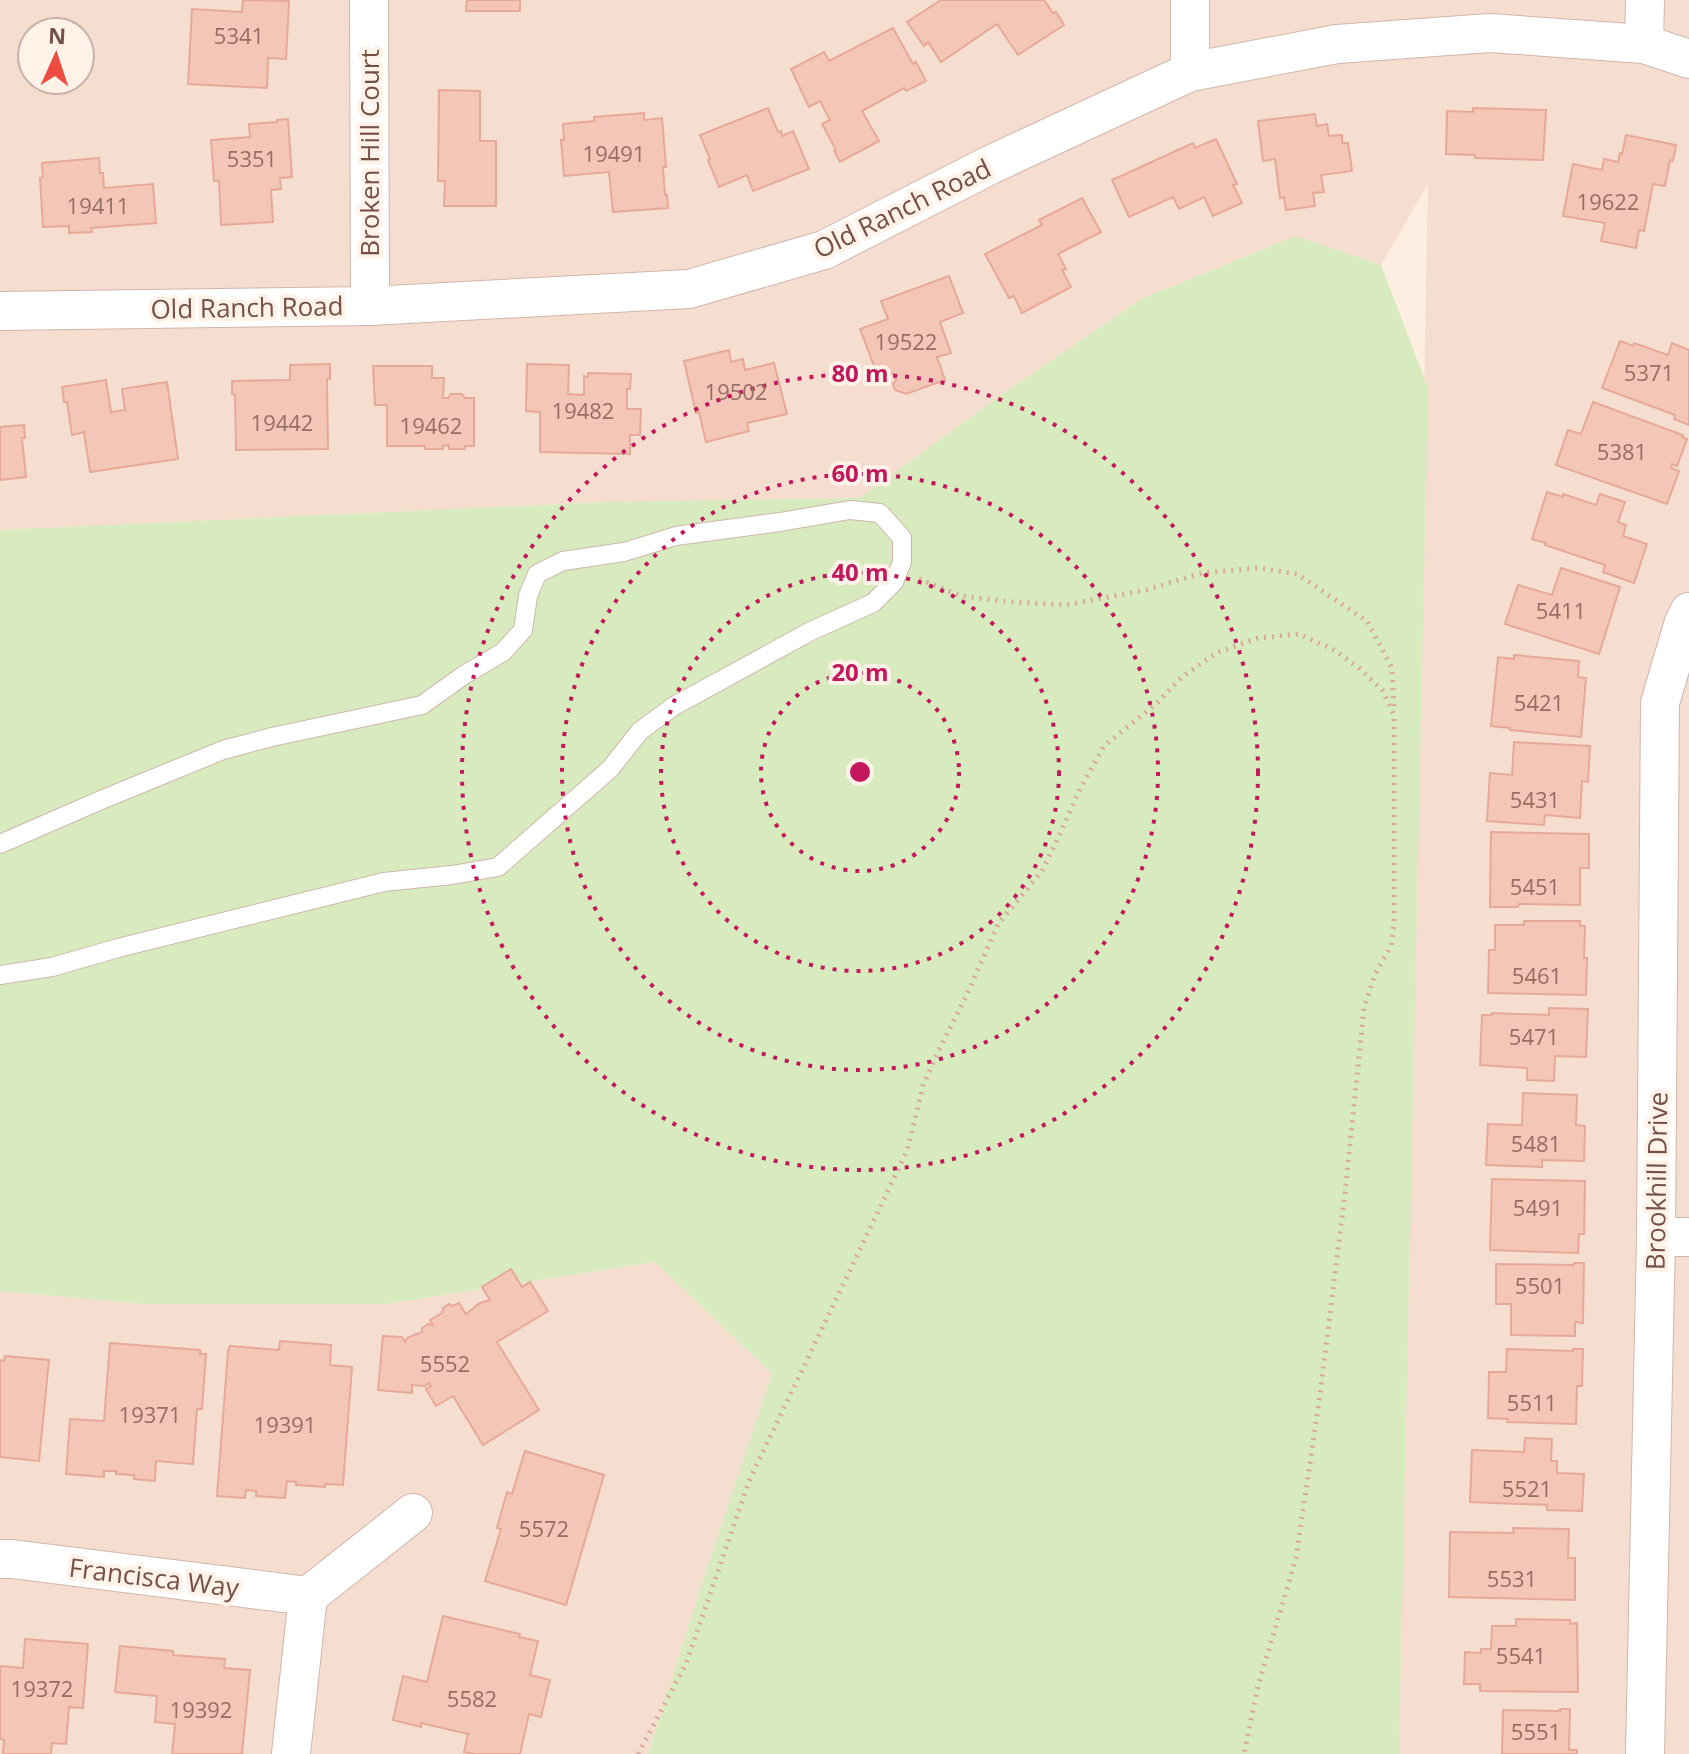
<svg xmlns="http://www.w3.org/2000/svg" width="1689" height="1754" viewBox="0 0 1689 1754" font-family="'Open Sans',sans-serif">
  <rect width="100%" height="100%" fill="#fdeee1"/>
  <g fill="#f5decf" fill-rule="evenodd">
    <path d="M0,0H1689V1754H1398L1428,184L1381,265L1296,236L1141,299L1001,395L860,498L605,502L0,530ZM32,32H80V80H32Z"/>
    <path d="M655,1262L773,1374L704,1577L648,1754H0V1291L144,1304H386Z"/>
  </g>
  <path fill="#d8ebbf" d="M1296,236L1381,265L1428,388L1399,1754H648L704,1577L772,1374L655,1262L386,1304H144L0,1291V530L605,502L860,498L1001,395L1141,299Z"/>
  <g fill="#f4c6b7" stroke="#e7a997" stroke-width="2">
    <path d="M243,0L289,1L286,59L268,58L267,88L188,84L192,9L242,12Z"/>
    <path d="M467,0H520V11H466Z"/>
    <path d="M941,0H1044L1053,13L1056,12L1064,25L1018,55L997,24L941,62L928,42L924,46L907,22Z"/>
    <path d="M893,28L913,64L916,62L926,81L906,91L904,88L862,111L879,141L840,162L834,151L836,150L822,124L830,120L820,101L809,107L791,69L824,52L829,61Z"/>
    <path d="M439,90L480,91V141H496V206H444L445,181H438Z"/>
    <path d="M768,108L778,132L781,131L782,136L793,131L809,169L753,191L747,175L719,187L708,160L710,159L700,135Z"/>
    <path d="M1473,108L1546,110L1543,160L1475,158V155L1446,154L1447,111L1473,112Z"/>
    <path d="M644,113V120L662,118L666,167H663L665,195H667L668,208L613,212L609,172L564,176L561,140H564L563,124L594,121V117Z"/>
    <path d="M1315,114L1317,126L1327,124L1329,136L1342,135V143H1348L1352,171L1321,175L1324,192L1313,193L1315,206L1286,210L1284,197L1280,198L1275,159L1263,161L1258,121Z"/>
    <path d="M288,119L292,177L280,178L281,189L271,190L273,222L221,225L219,181H214L211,140L250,137L249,124L277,122V120Z"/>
    <path d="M1626,135L1676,145L1673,161L1670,160L1665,186L1653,184L1644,231L1639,230L1636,248L1601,241L1605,223L1563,216L1573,164L1602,170L1604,159L1618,162L1620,153L1622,154Z"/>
    <path d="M1216,139L1237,184L1233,185L1242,203L1213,216L1204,197L1179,209L1173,197L1129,217L1112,180L1193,143L1195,148Z"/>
    <path d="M99,158L100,173H103L104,188L153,184L156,223L91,228L92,232L69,233V226L43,227L40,178L43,177L42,163Z"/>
    <path d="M1082,198L1101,232L1058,254L1066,269L1062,270L1071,287L1022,313L1014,296L1009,298L985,254L1042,225L1039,220Z"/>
    <path d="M949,276L963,313L940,322L951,353L937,357L945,380L906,394L895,390L893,384L896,380L893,373L879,379L860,329L888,319L881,301Z"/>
    <path d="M1620,341L1633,346L1634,343L1668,355L1672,343L1689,350V425L1674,419L1675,415L1602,388Z"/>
    <path d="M729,350L731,362L743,359L745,370L774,363L787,414L747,423L749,431L706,442L699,412L696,413L684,361Z"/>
    <path d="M330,364V379H327L328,449L236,450L235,395L232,394V381L290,380V365Z"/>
    <path d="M527,364L569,365L568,394L584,395V376L588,377V373L631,374L630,389H627V409H641L640,435H630V454L540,452V412L526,411Z"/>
    <path d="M373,366H432V378H444L443,398H448L451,394H462L465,398H474V446H465V449H449V445L443,446V449H425V446H387V405H375Z"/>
    <path d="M106,380L111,412L125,410L122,389L167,382L178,459L90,472L84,432L72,435L67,402H64L62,387Z"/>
    <path d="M1593,402L1683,435L1682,437L1687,439L1677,466L1672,464L1671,468L1679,471L1667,504L1556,465L1568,430L1581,434Z"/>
    <path d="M24,425L25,438H22L26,477L0,480V427Z"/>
    <path d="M1547,492L1563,497V494L1596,505L1600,494L1625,502L1618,522L1626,525L1623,536L1647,544L1634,583L1603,572L1605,565L1545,545L1546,543L1532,539Z"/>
    <path d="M1561,568L1620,587L1599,654L1505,624L1518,585L1552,595Z"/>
    <path d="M1514,655L1579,661L1578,677L1586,678L1581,737L1510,730V728L1491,726L1498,657L1514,659Z"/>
    <path d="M1514,742L1590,746L1588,782L1582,781L1580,818L1545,815L1544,825L1487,821L1490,773L1512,775Z"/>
    <path d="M1491,832L1589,834V868H1580V905L1519,904L1518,907H1490Z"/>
    <path d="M1524,921H1580V926H1585L1584,958H1587L1586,995L1488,993L1489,950H1495V925H1524Z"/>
    <path d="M1549,1008L1588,1009L1586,1057L1555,1056L1554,1081L1527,1080V1068L1480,1065L1482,1015H1492V1013L1549,1015Z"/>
    <path d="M1523,1093L1577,1095L1576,1125L1585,1126L1584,1161L1542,1160V1167L1486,1165L1488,1124L1522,1125Z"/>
    <path d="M1492,1179L1585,1181L1584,1234H1579L1578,1253L1490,1250Z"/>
    <path d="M1574,1263H1584L1583,1323L1575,1322V1336L1511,1335V1304H1496V1264L1574,1265Z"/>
    <path d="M511,1269L522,1287L530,1282L548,1311L497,1342L539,1410L483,1445L453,1396L436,1406L426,1389L431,1386L429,1383L425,1386L412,1385V1393L378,1390L383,1336L402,1337L405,1342L407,1338L422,1332V1328L428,1324L433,1325L430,1320L442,1313L443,1308L449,1304L453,1306L459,1303L466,1314L480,1303L490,1300L482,1287Z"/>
    <path d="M280,1341L331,1345L330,1365L352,1367L343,1485L325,1484V1487L296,1485V1482L287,1481L285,1498L256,1496V1491L246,1490L245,1498L217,1496L228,1351L230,1346L279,1350Z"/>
    <path d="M110,1343L200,1350V1354H206L202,1409H197L193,1464L156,1461L155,1481L134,1479V1475L116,1474V1471H104V1477L66,1474L70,1419L104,1421Z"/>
    <path d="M1507,1349L1573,1351V1349H1583L1582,1386H1577L1576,1424L1507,1422L1508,1419L1488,1418L1489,1372H1506Z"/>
    <path d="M5,1356L49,1360L39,1461L0,1457V1360L4,1361Z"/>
    <path d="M1525,1438L1552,1439L1551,1461H1557V1473L1584,1474L1582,1511L1547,1510V1505L1470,1502L1472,1450L1524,1452Z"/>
    <path d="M525,1451L604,1475L566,1605L485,1581L501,1529L497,1528L507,1492L512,1494Z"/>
    <path d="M1513,1528L1569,1529L1568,1558H1575V1600L1449,1597L1450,1532L1514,1533Z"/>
    <path d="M443,1616L520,1634L519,1637L538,1641L530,1675L550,1680L541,1717L529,1714L520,1754H474L464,1752L468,1734L421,1723V1727L393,1720L403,1676L427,1682Z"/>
    <path d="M1516,1619L1570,1620V1624L1577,1623L1578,1692L1480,1691V1684H1464L1465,1652L1481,1653V1649H1491L1492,1626H1516Z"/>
    <path d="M25,1639L88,1644L83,1708L69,1707L66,1744L52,1743L51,1754H3L4,1740L0,1739V1666L23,1668Z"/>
    <path d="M120,1646L173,1651V1655L225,1659L224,1668L250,1670L242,1754H172L175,1724L155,1722L157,1696L115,1692Z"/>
    <path d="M1560,1709H1570L1569,1750H1577V1754H1502L1503,1710L1560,1711Z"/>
  </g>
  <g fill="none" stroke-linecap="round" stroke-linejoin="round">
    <defs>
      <path id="service" d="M0,844L101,800L223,750L272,737L422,705L464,675L503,652L523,630L528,596L537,574L563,561L624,552L676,536L780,522L850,510L880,513L902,538V562L894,582L873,603L811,631L674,706L640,731L610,769L498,867L452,875L384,882L118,948L52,967L0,975"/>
      <g id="minor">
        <path d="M369,0L370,306"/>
        <path d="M1644,44L1645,0"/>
        <path d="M1190,72V0"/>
        <path d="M0,311L370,306L689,289L824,250L990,165L1190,72L1337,44L1490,33L1644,44L1689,59"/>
        <path d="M1656,1237H1689"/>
        <path d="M0,1559H12L308,1596"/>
        <path d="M308,1596L413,1513"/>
        <path d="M291,1754L308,1596"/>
        <path d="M1645,1754L1656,1237L1660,703L1683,625L1689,612"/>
      </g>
    </defs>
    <use href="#service" stroke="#d1b6ab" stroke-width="20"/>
    <use href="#minor" stroke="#d1b6ab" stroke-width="40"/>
    <g stroke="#d8a99b" stroke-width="5" stroke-dasharray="2 6" stroke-linecap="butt">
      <path d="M919,579L961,596L1013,602L1066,605L1146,590L1202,573L1259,568L1297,574L1367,621L1392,668L1394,710"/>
      <path d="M638,1754L686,1664L749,1481L907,1151L923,1086L937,1054L968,992L998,924L1042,871L1059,836L1080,789L1104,746L1157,703L1182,677L1216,653L1258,638L1299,634L1334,650L1358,667L1382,690L1394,715V923L1391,946L1375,974L1364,1008L1345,1193L1320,1395L1296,1558L1258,1686L1244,1754"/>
    </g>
    <use href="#service" stroke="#fff" stroke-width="18"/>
    <use href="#minor" stroke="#fff" stroke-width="38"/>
  </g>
  <g fill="none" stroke="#c2185b" stroke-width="4" stroke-dasharray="4 8">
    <circle cx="860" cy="772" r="99"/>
    <circle cx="860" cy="772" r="199"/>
    <circle cx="860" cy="772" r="298"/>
    <circle cx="860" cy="772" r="398"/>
  </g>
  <g text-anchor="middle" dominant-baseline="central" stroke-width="8" stroke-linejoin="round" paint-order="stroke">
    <g font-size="22" fill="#956e63">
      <text x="239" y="35">5341</text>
      <text x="614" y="153">19491</text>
      <text x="252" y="158">5351</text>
      <text x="1608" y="201">19622</text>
      <text x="98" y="205">19411</text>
      <text x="906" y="341">19522</text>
      <text x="1649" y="372">5371</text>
      <text x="736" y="391">19502</text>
      <text x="583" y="410">19482</text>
      <text x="282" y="422">19442</text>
      <text x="431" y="425">19462</text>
      <text x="1622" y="451">5381</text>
      <text x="1561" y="610">5411</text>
      <text x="1539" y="702">5421</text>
      <text x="1535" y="799">5431</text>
      <text x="1535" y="886">5451</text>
      <text x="1537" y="975">5461</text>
      <text x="1534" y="1036">5471</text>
      <text x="1536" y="1143">5481</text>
      <text x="1538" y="1207">5491</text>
      <text x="1540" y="1285">5501</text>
      <text x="445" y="1363">5552</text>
      <text x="1532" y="1402">5511</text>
      <text x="150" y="1414">19371</text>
      <text x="285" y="1424">19391</text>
      <text x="1527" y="1488">5521</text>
      <text x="544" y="1528">5572</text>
      <text x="1512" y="1578">5531</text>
      <text x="1521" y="1655">5541</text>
      <text x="42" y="1688">19372</text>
      <text x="472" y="1698">5582</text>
      <text x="201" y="1709">19392</text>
      <text x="1536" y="1731">5551</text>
    </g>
    <g font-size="26" fill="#755047" stroke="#fff2e8">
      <text transform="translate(369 153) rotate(-90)">Broken Hill Court</text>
      <text transform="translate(902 208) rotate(-26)">Old Ranch Road</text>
      <text transform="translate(247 307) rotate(-1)">Old Ranch Road</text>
      <text transform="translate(1656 1181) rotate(-89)">Brookhill Drive</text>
      <text transform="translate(154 1577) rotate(7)">Francisca Way</text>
    </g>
  </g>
  <circle cx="860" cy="772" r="12" fill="#c2185b" stroke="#fff2e8" stroke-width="4"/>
  <g font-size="24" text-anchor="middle" font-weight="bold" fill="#c2185b" stroke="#fff2e8" stroke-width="8" stroke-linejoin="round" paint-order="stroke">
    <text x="860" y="382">80 m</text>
    <text x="860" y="482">60 m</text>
    <text x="860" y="581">40 m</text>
    <text x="860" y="681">20 m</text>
  </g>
  <g transform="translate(56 56) rotate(3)"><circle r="38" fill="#fff2e8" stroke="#c8b1a8" stroke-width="2"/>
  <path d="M0-6L14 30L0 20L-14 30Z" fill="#ed4c40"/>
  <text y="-12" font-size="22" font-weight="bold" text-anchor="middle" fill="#755047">N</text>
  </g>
</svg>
